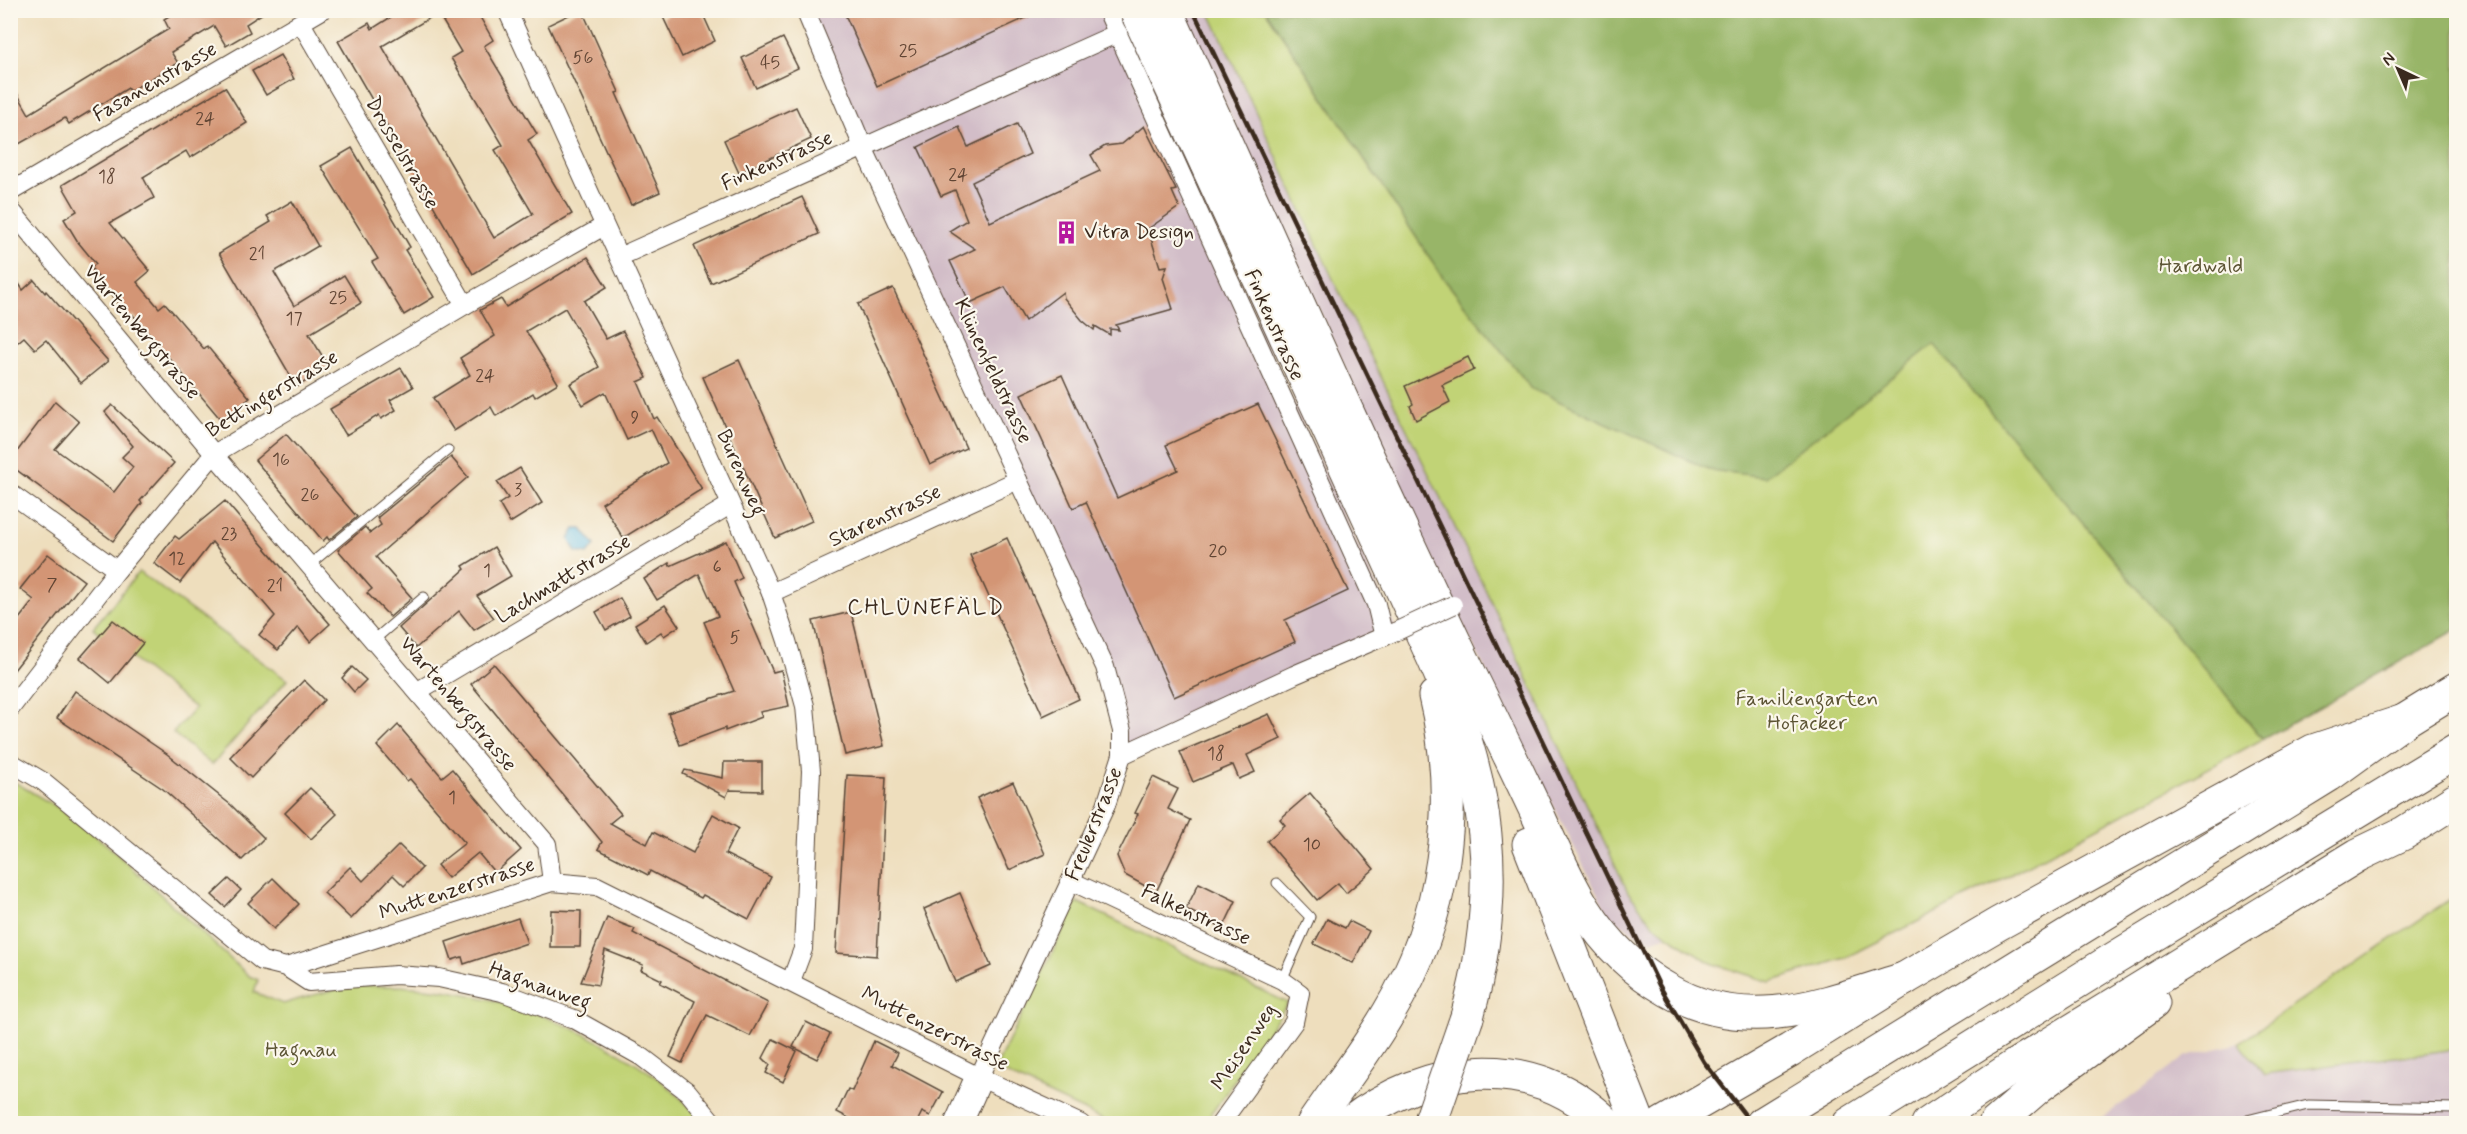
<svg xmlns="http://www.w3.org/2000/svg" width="2467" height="1134" viewBox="0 0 2467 1134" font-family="Mynerve,sans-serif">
  <rect width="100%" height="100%" fill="#fbf7ec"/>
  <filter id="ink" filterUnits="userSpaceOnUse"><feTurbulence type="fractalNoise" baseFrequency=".0167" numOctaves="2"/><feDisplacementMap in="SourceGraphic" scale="12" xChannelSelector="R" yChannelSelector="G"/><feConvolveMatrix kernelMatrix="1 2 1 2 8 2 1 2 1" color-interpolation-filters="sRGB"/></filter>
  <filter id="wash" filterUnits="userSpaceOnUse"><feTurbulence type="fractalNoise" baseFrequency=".008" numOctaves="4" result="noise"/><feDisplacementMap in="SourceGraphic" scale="24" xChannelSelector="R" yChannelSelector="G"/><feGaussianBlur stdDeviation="1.35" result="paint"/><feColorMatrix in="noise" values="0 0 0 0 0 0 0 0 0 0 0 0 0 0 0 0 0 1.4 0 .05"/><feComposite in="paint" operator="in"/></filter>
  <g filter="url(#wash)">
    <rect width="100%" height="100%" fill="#eedebd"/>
    <g fill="#d2bdc8">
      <path d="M805,11H1117L1397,631L1122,755L1105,667Z"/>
      <path d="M1183,11H1209L1338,290L1477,572L1628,892L1652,923L1667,935L1651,941L1634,933L1608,915L1453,605Z"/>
      <path d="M2239,1043L2265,1074L2456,1049V1123L2094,1124L2187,1056Z"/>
    </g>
    <g fill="#c1d376" stroke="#7e7e4a" stroke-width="1.5">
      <path d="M1209,11H1266L1444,279L1532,389L1710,470L1902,368L1934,343L2263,739L1991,885L1845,958L1770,982L1711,963L1667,935L1652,923L1628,892L1477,572L1338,290Z"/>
      <path d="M139,572L287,680L212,765L173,733L195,708L93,628Z"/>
      <path d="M11,780L62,810L107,845L249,976L258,980L254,992L283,1004C306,997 329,990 353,986C363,985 375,986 385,986C477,986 573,1019 649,1072C670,1086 688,1106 706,1123L11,1124Z"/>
      <path d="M2456,895V1049L2265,1074L2239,1043Z"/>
      <path d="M1077,902L1288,1003L1205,1123H1110L995,1069Z"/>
    </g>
    <path fill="#98b567" stroke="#6a7042" stroke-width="1.5" d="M1266,11H2456V630L2263,739L1934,344L1765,477L1710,470L1532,389L1444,279Z"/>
    <path fill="#6bbfe7" stroke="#537482" stroke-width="1.5" d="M575,529H582L595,545L588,554L576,552L569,539Z"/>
    <g id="blocks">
      <g fill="#d39575" fill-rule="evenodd">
        <path d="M179,10H268L246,24L250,32L226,46L214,26L171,52L178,63L130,91L128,88L69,124L65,118L10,149V81L29,114L169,29L164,19Z"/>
        <path d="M402,10H476L493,40L484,46L537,134L528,140L572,214L473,274L338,41L369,23L372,29ZM438,13L461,52L451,58L503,145L495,150L533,214L494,238L382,46Z"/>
        <path d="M579,10H582L619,92L616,93L660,192L631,205L548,25Z"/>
        <path d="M677,10H701L715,41L682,57L663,17Z"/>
        <path d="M843,10H1043L877,86Z"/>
        <path d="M783,38L798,68L756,88L742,58Z"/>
        <path d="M280,55L294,79L266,95L252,71Z"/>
        <path d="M225,87L247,123L190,158L186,151L143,177L154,198L110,223L150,271L137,282L159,308L165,303L204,349L207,346L250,398L222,421L133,315L129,319L91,268L96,264L78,242L64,219L77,211L62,185Z"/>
        <path d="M796,107L811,139L739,173L724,140Z"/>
        <path d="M1017,124L1030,154L972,182L990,222L1100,171L1091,155L1105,146L1122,144L1144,126L1176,190L1172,191L1179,207L1148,229L1160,267L1167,266L1163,278L1173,309L1116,325L1119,330L1110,329V335L1095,326L1094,330L1082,320L1064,298L1063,292L1025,321L1005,287L970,303L950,261L975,249L949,231L967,220L955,190L941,196L918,147L959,127L968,147Z"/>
        <path d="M352,148L410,247L405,250L434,297L404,315L372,262L378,259L321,166Z"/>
        <path d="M802,197L819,234L711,283L694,246Z"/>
        <path d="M292,201L318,246L274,272L294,306L344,275L361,303L309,334L329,367L297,387L219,253L271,222L267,216Z"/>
        <path d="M588,257L607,287L584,301L606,339L623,331L647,378L638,382L654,419L657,417L702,489L623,538L602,503L667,463L651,429L627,440L605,392L583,405L570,384L599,367L565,308L526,331L558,383L535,397L533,393L496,416L491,407L454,431L433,398L470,375L460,358L495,336L480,310L501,299L506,307Z"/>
        <path d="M10,270L23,290L34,280L45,293L46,291L108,361L81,383L46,340L35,349L24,337L18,342L10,333Z"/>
        <path d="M893,288L966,448L930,465L858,304Z"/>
        <path d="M1468,357L1474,370L1442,385L1450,402L1416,420L1410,406L1413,404L1405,386Z"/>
        <path d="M739,360L812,521L775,538L703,377Z"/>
        <path d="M401,368L413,387L390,400L396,410L381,419L379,415L346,435L330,409Z"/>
        <path d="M1062,375L1117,498L1178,470L1166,445L1258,404L1348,591L1285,620L1295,642L1174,697L1086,502L1073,508L1021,394Z"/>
        <path d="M55,401L79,422L55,449L114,492L133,467L122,457L133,446L105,412L112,405L174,463L140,501L142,503L113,541L10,465V461Z"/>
        <path d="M286,434L357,517L329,540L327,537L323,541L255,460Z"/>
        <path d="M451,457L468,477L376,557L412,598L390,617L367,593L372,589L338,550L365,527L370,533L381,525L377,518Z"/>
        <path d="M520,468L542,503L510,523L499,504L508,498L497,482Z"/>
        <path d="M225,501L330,624L310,642L298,627L278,650L259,635L275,616L212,542L180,583L154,563L175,536L179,539Z"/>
        <path d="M1007,538L1079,699L1043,716L970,555Z"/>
        <path d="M726,541L742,578L734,582L773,672L781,670L789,706L760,712L762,717L725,731V728L680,745L668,713L734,691L704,622L718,616L699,574L657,600L644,579L669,563L670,566Z"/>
        <path d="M494,547L511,576L477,596L494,618L474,630L459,611L416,648L399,628L465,569L463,566Z"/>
        <path d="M48,554L84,581L10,675V630L34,600L20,589Z"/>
        <path d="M620,598L630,616L606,630L596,612Z"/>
        <path d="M665,605L679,626L664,636L661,632L646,642L635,624Z"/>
        <path d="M851,612L884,746L845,755L813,621Z"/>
        <path d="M113,620L143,643L110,683L80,658Z"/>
        <path d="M494,664L621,814L610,823L647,844L653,832L693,853L713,814L738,828L725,854L771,877L749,919L703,895L701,898L650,871L648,875L598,849L602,842L471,684Z"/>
        <path d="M352,667L366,680L354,692L342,678Z"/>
        <path d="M304,680L324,700L251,778L230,757Z"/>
        <path d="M75,691L167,754L231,805L264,838L242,860L163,789L57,718Z"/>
        <path d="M1269,714L1281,739L1247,755L1255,772L1239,779L1233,765L1193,782L1180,752Z"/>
        <path d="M398,725L442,777L452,769L521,850L495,873L478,853L448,878L437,865L465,843L410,779L407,781L377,746Z"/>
        <path d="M724,762H762V791L729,790L726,797L683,774L685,770L723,778Z"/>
        <path d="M847,775L886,777L877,956L836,953Z"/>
        <path d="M1153,777L1178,789L1168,809L1190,820L1156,892L1125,875L1117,856L1138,814L1135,813Z"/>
        <path d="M1013,782L1045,854L1009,870L977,798Z"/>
        <path d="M310,788L337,814L311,839L285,813Z"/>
        <path d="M1310,793L1374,869L1346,893L1338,883L1317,900L1267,841L1285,825L1280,819Z"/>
        <path d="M399,845L422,868L404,886L393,875L351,919L324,893L350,867L363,881Z"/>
        <path d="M273,878L299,904L274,929L248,903Z"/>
        <path d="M229,879L241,890L225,907L212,895Z"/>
        <path d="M1199,883L1236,901L1223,928L1186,909Z"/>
        <path d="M960,893L991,966L955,982L924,909Z"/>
        <path d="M551,910L581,911L580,947H550Z"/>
        <path d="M518,918L527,943L464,964L462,957L452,960L446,942Z"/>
        <path d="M607,918L635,929L633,933L768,1003L750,1036L707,1015L682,1063L670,1057L695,1001L660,983L662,980L641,970L643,965L605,950L598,985L581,982Z"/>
        <path d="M1327,919L1345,928L1349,921L1369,931L1353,963L1314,944Z"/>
        <path d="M806,1022L830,1034L817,1059L793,1047Z"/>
        <path d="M773,1039L797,1051L783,1082L766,1073L770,1065L763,1058Z"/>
        <path d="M874,1041L898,1053L892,1065L943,1092L930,1116L922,1112L916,1124H860L837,1112L848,1089L852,1091Z"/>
      </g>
    </g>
  </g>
  <g filter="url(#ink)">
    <use href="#blocks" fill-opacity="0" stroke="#564536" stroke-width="1.5"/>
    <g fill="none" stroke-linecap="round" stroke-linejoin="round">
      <defs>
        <g id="lane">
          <path d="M309,565L448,450"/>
          <path d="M374,640L424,597"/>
          <path d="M1277,883L1310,917L1282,980"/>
          <path d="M2231,1124L2308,1105L2456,1108"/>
        </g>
        <g id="street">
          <path d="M507,10L771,593L787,641L805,706L811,771L803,949L791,981"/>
          <path d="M805,10L863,147L1105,667L1122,731V755L1106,805L979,1077"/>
          <path d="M1107,10L1376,604L1384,637"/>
          <path d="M301,23L465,305"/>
          <path d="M10,192L322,10"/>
          <path d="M10,209L214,454L547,844L552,882"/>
          <path d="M619,257L1118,33"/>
          <path d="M10,493L117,570"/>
          <path d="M771,593L1018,480"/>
          <path d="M418,691L730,505"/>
          <path d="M10,709L117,570L214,454L465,305L604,226"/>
          <path d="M1122,755L1294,675L1394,632"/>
          <path d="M10,762L44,782L262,961L286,967L552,882L597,886L979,1077L1081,1124"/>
          <path d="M1071,881L1282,980L1300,993L1294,1022L1220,1124"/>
          <path d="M286,967L309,982L396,975L439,978L502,992L574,1019L642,1057L688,1092L714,1124"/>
        </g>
        <path id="secondary" d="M958,1124L979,1077"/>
        <g id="highway">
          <path d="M1136,10L1433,657C1489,779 1504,886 1467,1017"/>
          <path d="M1166,10C1264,227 1360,445 1463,660C1488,711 1513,762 1537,813C1552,846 1566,880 1585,910C1606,943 1634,971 1668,990C1747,1036 1824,1004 1904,979"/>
          <path d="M1529,844L1637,1119"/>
          <path d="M1313,1124C1338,1087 1366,1052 1388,1014C1446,919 1461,804 1435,696"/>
          <path d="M1349,1124C1426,1063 1533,1050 1607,1124"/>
          <path d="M1662,1124L1790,1050L1904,979L1998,924L2313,751L2404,721"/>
          <path d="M1762,1124L2329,775L2404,721L2456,689"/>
          <path d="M1849,1124L2112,960L2456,751"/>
          <path d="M1928,1124L2016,1065L2358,855L2404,833L2456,800"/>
          <path d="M1995,1124L2039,1086L2153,1003"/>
        </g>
      </defs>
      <use href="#lane" stroke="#564536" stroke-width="11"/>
      <use href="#street" stroke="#564536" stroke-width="20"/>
      <use href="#secondary" stroke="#564536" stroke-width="29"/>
      <use href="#highway" stroke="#564536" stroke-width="35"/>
      <use href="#lane" stroke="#fff" stroke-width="9"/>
      <use href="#street" stroke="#fff" stroke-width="18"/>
      <use href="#secondary" stroke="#fff" stroke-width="27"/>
      <use href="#highway" stroke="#fff" stroke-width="33"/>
      <path stroke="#3b2a1e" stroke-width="4.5" d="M1193,10L1659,985L1704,1062L1752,1124"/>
      <defs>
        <path id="street-bridge" d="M1397,631L1453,605"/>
        <path id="highway-bridge" d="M1430,1124L1467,1017"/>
      </defs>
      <use href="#street-bridge" stroke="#564536" stroke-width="20" stroke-linecap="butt"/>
      <use href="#highway-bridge" stroke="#564536" stroke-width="35" stroke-linecap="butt"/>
      <use href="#street-bridge" stroke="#fff" stroke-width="18"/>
      <use href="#highway-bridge" stroke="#fff" stroke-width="33"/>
    </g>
  </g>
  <defs>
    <symbol id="building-bare" viewBox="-9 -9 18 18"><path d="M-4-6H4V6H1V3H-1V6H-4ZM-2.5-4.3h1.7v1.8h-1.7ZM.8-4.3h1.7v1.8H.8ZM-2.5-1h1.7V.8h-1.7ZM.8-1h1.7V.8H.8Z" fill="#b5179e" stroke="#fbf7ec" stroke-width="2.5" paint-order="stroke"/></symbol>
  </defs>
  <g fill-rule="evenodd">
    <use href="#building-bare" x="1050" y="216" width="33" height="33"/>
  </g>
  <g text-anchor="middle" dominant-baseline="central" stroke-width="4.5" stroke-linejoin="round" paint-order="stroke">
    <g font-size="18" fill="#614534">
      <text x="908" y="51">25</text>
      <text x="583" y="58">56</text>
      <text x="770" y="63">45</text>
      <text x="205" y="119">24</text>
      <text x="958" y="175">24</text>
      <text x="107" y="177">18</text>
      <text x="257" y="254">21</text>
      <text x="338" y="298">25</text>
      <text x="294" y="319">17</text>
      <text x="485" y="376">24</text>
      <text x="635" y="418">9</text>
      <text x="281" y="460">16</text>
      <text x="518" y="490">3</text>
      <text x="310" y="495">26</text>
      <text x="229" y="534">23</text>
      <text x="1218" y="551">20</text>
      <text x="177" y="559">12</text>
      <text x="717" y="567">6</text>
      <text x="487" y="571">1</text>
      <text x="52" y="585">7</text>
      <text x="275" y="586">21</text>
      <text x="735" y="638">5</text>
      <text x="1216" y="754">18</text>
      <text x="452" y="798">1</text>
      <text x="1312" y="845">10</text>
    </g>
    <g font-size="21" fill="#3b2a1e" stroke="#fbf7ec">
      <text transform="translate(155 82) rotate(-30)">Fasanenstrasse</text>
      <text transform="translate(402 153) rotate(60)">Drosselstrasse</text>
      <text transform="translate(777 161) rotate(-24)">Finkenstrasse</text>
      <text transform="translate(1274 325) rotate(66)">Finkenstrasse</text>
      <text transform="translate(142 332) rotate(50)">Wartenbergstrasse</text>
      <text transform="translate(993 371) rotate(65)">Klünenfeldstrasse</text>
      <text transform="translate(272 394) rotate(-31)">Bettingerstrasse</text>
      <text transform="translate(741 473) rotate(66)">Burenweg</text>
      <text transform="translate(885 516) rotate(-25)">Starenstrasse</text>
      <text transform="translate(563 579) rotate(-31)">Lachmattstrasse</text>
      <text transform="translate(458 704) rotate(50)">Wartenbergstrasse</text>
      <text transform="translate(1094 824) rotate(-68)">Freulerstrasse</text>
      <text transform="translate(457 889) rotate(-18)">Muttenzerstrasse</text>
      <text transform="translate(1196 915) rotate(25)">Falkenstrasse</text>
      <text transform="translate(540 986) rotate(20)">Hagnauweg</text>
      <text transform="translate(935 1029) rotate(27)">Muttenzerstrasse</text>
      <text transform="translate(1244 1047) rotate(-56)">Meisenweg</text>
    </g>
    <g font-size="21" fill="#3b2a1e" stroke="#fbf7ec" text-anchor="start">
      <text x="1084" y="232">Vitra Design</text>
    </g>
    <g font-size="21" fill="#5c5434" stroke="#fbf7ec">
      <text x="2201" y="266">Hardwald</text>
      <text x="1807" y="699">Familiengarten<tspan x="1807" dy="24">Hofacker</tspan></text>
      <text x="301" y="1050">Hagnau</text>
    </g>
    <g font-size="22" letter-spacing="1.5" fill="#3b2a1e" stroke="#fbf7ec">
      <text x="926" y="608">CHLÜNEFÄLD</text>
    </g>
  </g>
  <rect width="2467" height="1134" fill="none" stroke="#fbf7ec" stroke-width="36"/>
  <g transform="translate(2398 69) rotate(316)" stroke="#fbf7ec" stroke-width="4.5" paint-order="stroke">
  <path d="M0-4.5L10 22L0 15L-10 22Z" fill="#3b2a1e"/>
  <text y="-9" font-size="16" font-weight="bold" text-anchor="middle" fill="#3b2a1e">N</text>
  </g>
</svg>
